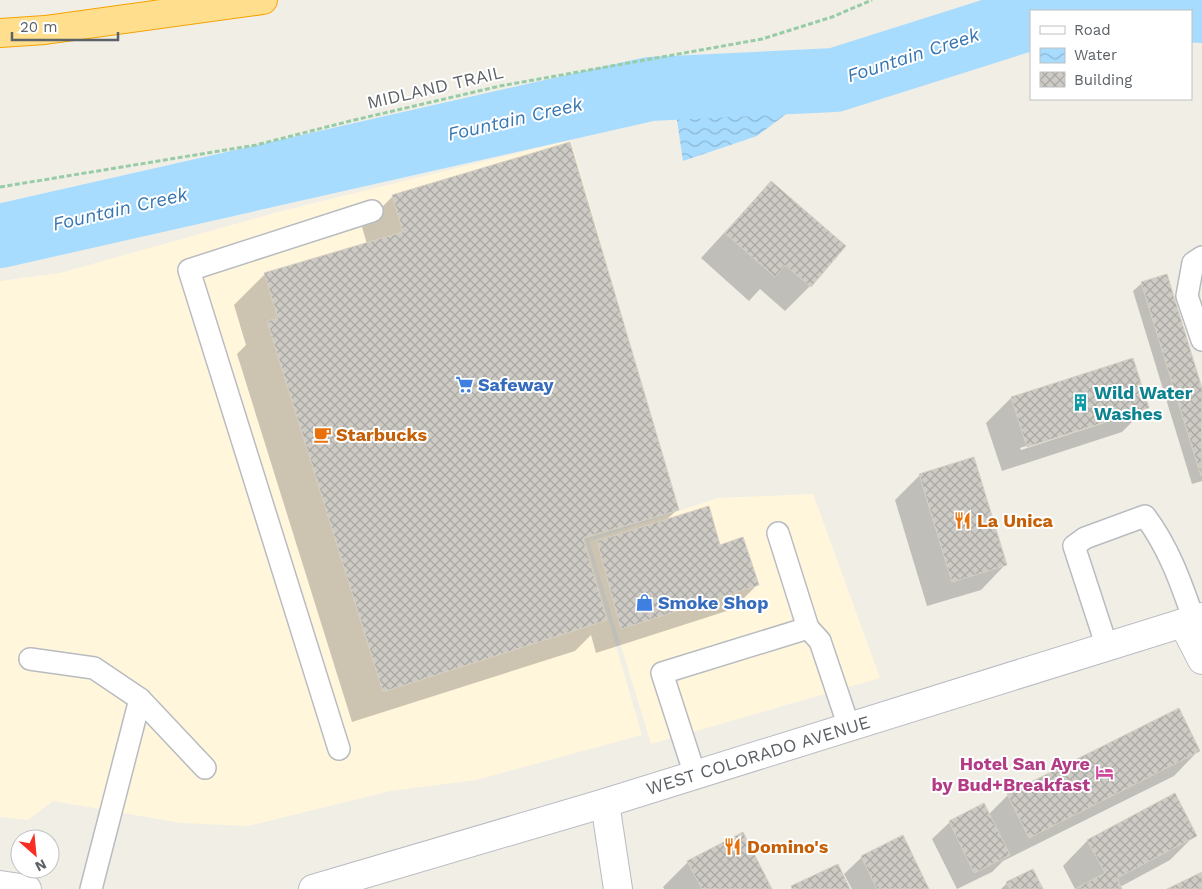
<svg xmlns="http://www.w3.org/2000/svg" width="1202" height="889" viewBox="0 0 1202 889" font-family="'Work Sans',sans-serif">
  <defs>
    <pattern id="water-waves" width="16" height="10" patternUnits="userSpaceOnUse" patternTransform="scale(1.25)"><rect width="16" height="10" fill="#a7dcff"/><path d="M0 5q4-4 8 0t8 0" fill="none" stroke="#8bb6d2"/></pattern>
    <pattern id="building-cross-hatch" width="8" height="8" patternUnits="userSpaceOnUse" patternTransform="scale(1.25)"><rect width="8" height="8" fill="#cecbc5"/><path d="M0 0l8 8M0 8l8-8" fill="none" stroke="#aaa8a4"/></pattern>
  </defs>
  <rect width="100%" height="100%" fill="#f1eee6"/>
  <g fill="#fff6dc">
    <path d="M571,140L678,510L585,539L642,735L476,780L390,791L248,826L181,823L53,801L28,820L0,817V281L60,273L278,212Z"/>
    <path d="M813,494L880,678L651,744L589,541L718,498Z"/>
  </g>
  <path fill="url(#water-waves)" d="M750,56L814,67L818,90L757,136L683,161L669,66Z"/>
  <g fill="#0003" fill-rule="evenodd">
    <path d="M771,182L810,286L785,311L760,289L749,301L701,258Z"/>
    <path d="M393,196L677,510L666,520L758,584L733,609L596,653L591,635L575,651L352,722L237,354L246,345L234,305L265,274L367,244L362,227Z"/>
    <path d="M1166,275L1202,392V481L1192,484L1133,291L1142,283Z"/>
    <path d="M1132,360L1147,407L1122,432L1002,471L986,423L1011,398ZM1119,416V418L1021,450L1020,448Z"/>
    <path d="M920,475L1005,565L981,590L927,606L895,500Z"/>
    <path d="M1178,710L1198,751L1174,776L1003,861L992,872L957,889L932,839L950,822L989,814L1008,795Z"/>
    <path d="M1174,795L1195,835L1170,860L1120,887V889H1075L1063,866L1087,841Z"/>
    <path d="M862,857L927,889H852L844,874Z"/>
    <path d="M688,862L770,889H664L663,887Z"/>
    <path d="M1007,883L1041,889H1001Z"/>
  </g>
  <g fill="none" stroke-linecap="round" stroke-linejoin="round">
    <g stroke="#a7dcff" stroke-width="64">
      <path d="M1051,11L1066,6L1202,11"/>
      <path d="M0,236L650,89L835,80L1031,18"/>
    </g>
  </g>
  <g fill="url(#building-cross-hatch)" stroke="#d6d0c3">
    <path d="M570,142L679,510L583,538L607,620L383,692L267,321L278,318L264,273L403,232L392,195Z"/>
    <path d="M771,181L846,246L811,287L785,265L775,277L725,233Z"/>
    <path d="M1167,274L1202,388L1201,476L1141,282Z"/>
    <path d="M1133,358L1149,408L1027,447L1011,397Z"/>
    <path d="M974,457L1007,565L952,582L919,474Z"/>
    <path d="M709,506L720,545L743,537L759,585L621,629L597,541Z"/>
    <path d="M1179,708L1200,751L1029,838L1007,794Z"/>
    <path d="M1175,793L1197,836L1117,878L1122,889H1075L1105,873L1087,840Z"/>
    <path d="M984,803L1010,855L974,873L949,821Z"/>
    <path d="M743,832L772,889H702L687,861Z"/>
    <path d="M903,835L929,889H877L861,856Z"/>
    <path d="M838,864L850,889H792L791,886Z"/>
    <path d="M1033,869L1043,889H1010L1006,882Z"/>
    <path d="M1202,872V889H1167Z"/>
  </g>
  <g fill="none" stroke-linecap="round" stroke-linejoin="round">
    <defs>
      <g id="lane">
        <path d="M1202,257L1193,263L1187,296L1202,340"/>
        <path d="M808,628L820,641L849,727"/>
        <path d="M1107,647L1074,546L1085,538L1145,516C1169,548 1181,583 1194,620"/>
        <path d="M30,659L94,668L140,699"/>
        <path d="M339,749L189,270L372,211"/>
        <path d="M695,775L662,673L808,628L778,533"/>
        <path d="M91,889L140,699L205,768"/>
      </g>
      <g id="street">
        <path d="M1183,623L1202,660"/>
        <path d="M605,803L618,889"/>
      </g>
      <g id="secondary">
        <path d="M0,885L27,889"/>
        <path d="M313,889L605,803L1202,617"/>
      </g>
      <path id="highway" d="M0,33L45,30L263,0"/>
    </defs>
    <use href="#lane" stroke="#b8bcc0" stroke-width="24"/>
    <use href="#street" stroke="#b8bcc0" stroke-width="30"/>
    <use href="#secondary" stroke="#b9bdc3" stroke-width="30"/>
    <use href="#highway" stroke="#f6a200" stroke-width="30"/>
    <path stroke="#98cca6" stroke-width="3" stroke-dasharray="5 2.5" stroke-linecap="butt" d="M0,187L256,145L350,121L500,86L762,39L832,17L872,0"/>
    <use href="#lane" stroke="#fff" stroke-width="21"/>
    <use href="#street" stroke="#fff" stroke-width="28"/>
    <use href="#secondary" stroke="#fff" stroke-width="28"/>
    <use href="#highway" stroke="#ffdf8e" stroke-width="28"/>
  </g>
  <defs>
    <symbol id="supermarket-bare" viewBox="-9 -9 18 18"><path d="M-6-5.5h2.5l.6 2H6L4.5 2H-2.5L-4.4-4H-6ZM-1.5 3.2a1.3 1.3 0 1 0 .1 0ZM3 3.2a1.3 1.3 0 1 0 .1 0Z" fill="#3f7fe0" stroke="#fff" stroke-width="2.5" paint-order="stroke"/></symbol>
    <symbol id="building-bare" viewBox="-9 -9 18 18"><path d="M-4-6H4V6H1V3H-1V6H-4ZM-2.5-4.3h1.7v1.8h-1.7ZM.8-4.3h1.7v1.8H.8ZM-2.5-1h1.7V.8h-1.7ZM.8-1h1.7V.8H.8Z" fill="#0f9aa8" stroke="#fff" stroke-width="2.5" paint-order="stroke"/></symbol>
    <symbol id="cafe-bare" viewBox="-9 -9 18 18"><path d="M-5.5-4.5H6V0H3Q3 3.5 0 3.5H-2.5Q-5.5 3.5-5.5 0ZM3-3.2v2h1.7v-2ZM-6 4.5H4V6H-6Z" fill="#e8710a" stroke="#fff" stroke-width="2.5" paint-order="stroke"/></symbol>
    <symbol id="restaurant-bare" viewBox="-9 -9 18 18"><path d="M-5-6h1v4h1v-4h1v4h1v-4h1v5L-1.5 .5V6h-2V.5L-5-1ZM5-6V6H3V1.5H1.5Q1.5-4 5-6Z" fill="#e8710a" stroke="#fff" stroke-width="2.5" paint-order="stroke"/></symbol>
    <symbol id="shop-bare" viewBox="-9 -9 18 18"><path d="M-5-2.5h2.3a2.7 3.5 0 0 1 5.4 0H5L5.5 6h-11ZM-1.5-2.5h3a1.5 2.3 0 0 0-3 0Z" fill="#3f7fe0" stroke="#fff" stroke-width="2.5" paint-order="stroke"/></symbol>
    <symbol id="hotel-bare" viewBox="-9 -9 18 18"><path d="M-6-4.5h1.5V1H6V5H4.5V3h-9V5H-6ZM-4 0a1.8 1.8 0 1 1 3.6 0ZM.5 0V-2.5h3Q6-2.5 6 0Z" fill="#d1479c" stroke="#fff" stroke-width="2.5" paint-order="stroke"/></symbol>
  </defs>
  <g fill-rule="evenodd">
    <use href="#supermarket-bare" x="452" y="372" width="25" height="25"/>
    <use href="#building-bare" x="1068" y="390" width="25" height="25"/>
    <use href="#cafe-bare" x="310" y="422" width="25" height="25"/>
    <use href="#restaurant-bare" x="950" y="508" width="25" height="25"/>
    <use href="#shop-bare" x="632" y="590" width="25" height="25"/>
    <use href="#hotel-bare" x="1092" y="760" width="25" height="25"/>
    <use href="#restaurant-bare" x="720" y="834" width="25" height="25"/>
  </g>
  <g text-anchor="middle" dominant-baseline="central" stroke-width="4" stroke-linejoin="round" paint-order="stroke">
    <g font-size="18" fill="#5d6267" stroke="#fff">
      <text transform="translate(435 87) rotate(-13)">MIDLAND TRAIL</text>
      <text transform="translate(758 755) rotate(-17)">WEST COLORADO AVENUE</text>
    </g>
    <g font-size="18" font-weight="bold" fill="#366cbe" stroke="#fff" text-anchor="start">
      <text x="478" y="384">Safeway</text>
      <text x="658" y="602">Smoke Shop</text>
    </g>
    <g font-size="18" font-weight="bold" fill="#0d838f" stroke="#fff" text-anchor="start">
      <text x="1094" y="392">Wild Water<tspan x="1094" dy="21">Washes</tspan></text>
    </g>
    <g font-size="18" font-weight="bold" fill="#c56008" stroke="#fff" text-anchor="start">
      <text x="336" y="434">Starbucks</text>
      <text x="977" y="520">La Unica</text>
      <text x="747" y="846">Domino's</text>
    </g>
    <g font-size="18" font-weight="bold" fill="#b23c85" stroke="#fff" text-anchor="end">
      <text x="1090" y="763">Hotel San Ayre<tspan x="1090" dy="21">by Bud+Breakfast</tspan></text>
    </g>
    <g font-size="19" font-style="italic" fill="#3877b2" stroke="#fff">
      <text transform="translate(913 55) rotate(-18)">Fountain Creek</text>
      <text transform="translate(515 119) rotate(-13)">Fountain Creek</text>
      <text transform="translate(120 209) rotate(-13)">Fountain Creek</text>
    </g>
  </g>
  <rect x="1030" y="10" width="162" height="90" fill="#ffffff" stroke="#bec0c2"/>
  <rect x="1040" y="26" width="25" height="8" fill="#ffffff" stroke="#bec0c2"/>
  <text x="1074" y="35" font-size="15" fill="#5d6267">Road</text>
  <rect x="1040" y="48" width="25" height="15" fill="url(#water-waves)" stroke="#bec0c2"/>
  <text x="1074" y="60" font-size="15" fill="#5d6267">Water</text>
  <rect x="1040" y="72" width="25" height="15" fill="url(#building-cross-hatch)" stroke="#bec0c2"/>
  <text x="1074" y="85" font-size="15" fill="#5d6267">Building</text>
  <g transform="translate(35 854) rotate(153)"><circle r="24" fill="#ffffff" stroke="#bec0c2"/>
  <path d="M0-4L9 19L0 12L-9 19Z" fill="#f82e25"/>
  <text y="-8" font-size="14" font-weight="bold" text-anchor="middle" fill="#5d6267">N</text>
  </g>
  <path d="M12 32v8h106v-8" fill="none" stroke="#5d6267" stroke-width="2.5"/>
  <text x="20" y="32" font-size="15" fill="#5d6267" stroke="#ffffff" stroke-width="4" paint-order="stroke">20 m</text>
</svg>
